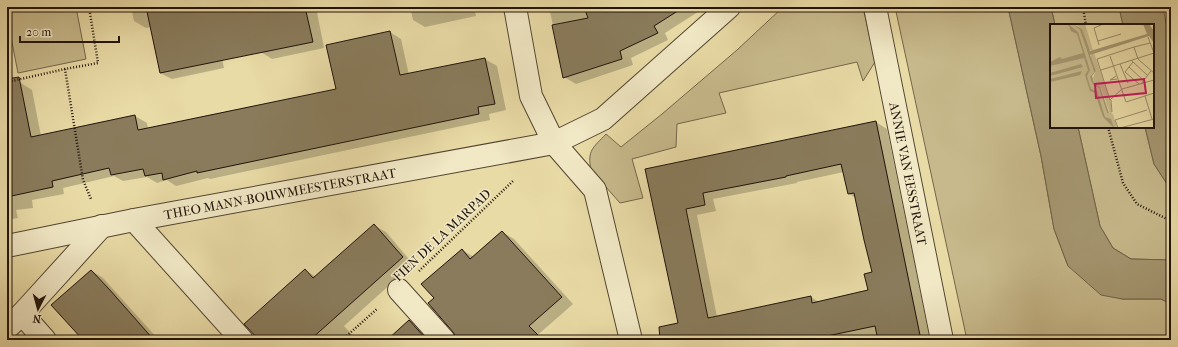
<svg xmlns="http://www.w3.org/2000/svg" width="1178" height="347" viewBox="0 0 1178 347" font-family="'IM FELL French Canon',serif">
  <rect width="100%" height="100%" fill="#e9dba6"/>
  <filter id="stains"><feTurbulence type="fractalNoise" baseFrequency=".005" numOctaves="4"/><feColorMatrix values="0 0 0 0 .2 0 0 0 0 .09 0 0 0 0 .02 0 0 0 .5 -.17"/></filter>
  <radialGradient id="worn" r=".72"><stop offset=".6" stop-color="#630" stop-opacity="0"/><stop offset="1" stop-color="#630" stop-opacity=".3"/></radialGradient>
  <g fill="#c7b98b" stroke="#74664a">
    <path d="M7,7H76L86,59L18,73L7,17Z"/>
    <path d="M783,7H863L875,62L863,81L857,62L719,93L726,113L677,124L676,147L632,159L643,198L620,203L591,170C587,150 593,148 606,134L621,147L662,114L737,50Z"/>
    <path d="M895,7H1008L1041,156L1054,229L1068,266L1122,299H1161L1171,304V340H967Z"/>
    <path d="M1051,7H1119L1123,25H1055Z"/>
    <path d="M1078,127H1145L1154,164L1171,190V260L1131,259L1113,248L1100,226Z"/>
  </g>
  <g fill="#a59771" stroke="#706248">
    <path d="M1008,7H1051L1055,25H1051V127H1078L1100,226L1113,248L1131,259L1171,260V304L1161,299H1122L1101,295L1068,266L1054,229L1041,156Z"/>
    <path d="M1119,7H1163L1171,49V190L1154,164L1145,127H1153V25H1123Z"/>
  </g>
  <g fill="#0003" fill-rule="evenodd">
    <path d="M131,7H211L224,68L172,79L160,73L151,27L146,28L134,21Z"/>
    <path d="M252,7H316L324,48L272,59L261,52Z"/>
    <path d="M410,7H474L476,16L425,27L413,20Z"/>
    <path d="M549,7H700L701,10L665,33L668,40L631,58L633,65L576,84L564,77Z"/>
    <path d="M390,32L401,39L409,75L485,59L497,66L506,110L489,114L490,120L210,179L208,178L176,186L167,180L157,183L147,177L123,181L114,176L63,188L64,194L32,200L33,208L16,210L18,218L7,220V106L21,83L32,90L41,136L135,116L147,123L148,129L337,90Z"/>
    <path d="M876,122L887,129L930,340H682L646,169ZM844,172L849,194L856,198L873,273L869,291L819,302L811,297L717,317L697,215L716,211L713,199L797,183V182Z"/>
    <path d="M375,226L386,232L413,264L344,326L357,340H255V337L252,331L305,270L316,277Z"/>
    <path d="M502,232L514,239L573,304L532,340H457V337L435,298L462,250L474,257Z"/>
    <path d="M92,271L103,278L159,340H84Z"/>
    <path d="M409,321L421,328L432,340H388Z"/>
  </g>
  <g fill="#897b5b" stroke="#20130a" fill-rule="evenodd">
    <path d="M146,7H305L313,42L160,73Z"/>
    <path d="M584,7H684L654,26L658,33L620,51L622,59L563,78L552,25L588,18Z"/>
    <path d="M390,31L400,75L485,58L495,104L478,107L479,114L197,173V171L163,180L162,173L145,176L143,169L111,175L109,168L52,181L53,187L7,197V79L19,77L31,137L135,115L138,130L336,89L326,45Z"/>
    <path d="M876,121L921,340H878L875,326L808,340H660L659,327L678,323L645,169ZM841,164L848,194L854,193L864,240L872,272L864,274L868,290L812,303L811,296L708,318L686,209L705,205L703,193L786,177V176Z"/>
    <path d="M374,224L403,257L310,340H259L244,324L305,269L313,278Z"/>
    <path d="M502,231L562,297L529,326L543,340H456V337L453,332L428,303L434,298L421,284L462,249L470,259Z"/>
    <path d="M91,270L109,289L154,340H83L51,305Z"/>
    <path d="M409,320L427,340H387Z"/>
  </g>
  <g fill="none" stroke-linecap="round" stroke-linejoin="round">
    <defs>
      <g id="street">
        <path d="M515,7L531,96L554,143L595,190L631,340"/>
        <path id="s1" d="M875,7L942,340"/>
        <path d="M134,220L242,340"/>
        <path id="s2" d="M7,246L134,220L554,143L603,119L729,7"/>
        <path d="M399,290L444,340"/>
        <path d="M22,314L45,340"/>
        <path d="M7,328L22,314L102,226"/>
      </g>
    </defs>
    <use href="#street" stroke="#524531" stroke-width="24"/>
    <g stroke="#20130a" stroke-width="2.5" stroke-dasharray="1 2" stroke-linecap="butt">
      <path d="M89,7L98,63L65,69L83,180L91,199"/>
      <path d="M1083,7L1086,25"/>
      <path d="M7,54L12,81L65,69"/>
      <path d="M1108,127L1123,183L1137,204L1171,221"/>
      <path d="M419,271L514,180"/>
      <path d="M342,340L377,309"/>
    </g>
    <use href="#street" stroke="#f1e8c5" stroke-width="22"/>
  </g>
  <g text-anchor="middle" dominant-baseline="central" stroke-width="3" stroke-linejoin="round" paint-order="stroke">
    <g font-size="13" fill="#20130a" stroke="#f1e8c5">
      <text stroke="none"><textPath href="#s1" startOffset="170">ANNIE VAN EESSTRAAT</textPath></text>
      <text stroke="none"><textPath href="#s2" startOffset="278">THEO MANN-BOUWMEESTERSTRAAT</textPath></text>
      <text transform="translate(442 235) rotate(-43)">FIEN DE LA MARPAD</text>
    </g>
  </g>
  <g transform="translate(1050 24)">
    <rect width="104" height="104" fill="#e9dba6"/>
    <path d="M0,0H23L30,6L44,48L41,51L46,63L49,64L57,89L63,90L67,104H0ZM25,0H35L43,26H38L32,5ZM44,29L61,79L62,89L60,90L51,64L45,61L43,54L46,47L40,32Z" fill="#c7b98b"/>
    <path d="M18,0L28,8L40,46L37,52L41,65L47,67L55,93L61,95L64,104L53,93L45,69L40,67L35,51L38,46L34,34L0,42V38L10,33L12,35L33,29L27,10L21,7ZM23,0L32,5L40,27L97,10L93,0H99L104,7V19L99,12L40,31L46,47L42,52L44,60L50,63L59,89L63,90L57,89L49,64L43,61L40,53L44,48L30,6ZM31,40L33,43L0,52V49ZM32,47L30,51L0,58V55Z" fill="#a59771"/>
    <path fill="none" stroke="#998b68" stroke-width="1" d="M98,13L104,29M48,17L71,10M49,21L44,4L53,0M84,23L100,19M60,32L76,78L104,69M81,36L97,51M70,40L78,59M79,43L93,56M51,46L104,29M75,48L89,60M75,48L83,38M104,49L88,35L84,23L47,35L60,76L72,65L104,56M66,52L60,56L67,55M91,60L101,47M95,72L102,95M61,76L62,88M68,104L65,96L97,86M70,104L104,95"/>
    <path fill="#c2185b" fill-opacity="0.15" stroke="#c2185b" stroke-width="2" d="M94,55L96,69L46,74L45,60Z"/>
    <rect width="104" height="104" fill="none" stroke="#20130a" stroke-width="2"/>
  </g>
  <rect width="1178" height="347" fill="none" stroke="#e9dba6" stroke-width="24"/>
  <rect x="8" y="8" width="1162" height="331" fill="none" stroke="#20130a" stroke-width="2"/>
  <rect x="12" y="12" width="1154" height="323" fill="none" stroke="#20130a"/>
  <g transform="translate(38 309) rotate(186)" stroke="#f1e8c5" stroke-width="3" paint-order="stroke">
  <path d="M0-3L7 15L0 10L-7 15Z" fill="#20130a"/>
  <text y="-6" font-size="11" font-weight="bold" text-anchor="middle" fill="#20130a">N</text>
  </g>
  <path d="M20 36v6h99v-6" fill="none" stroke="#20130a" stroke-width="2"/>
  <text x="26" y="36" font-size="12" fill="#20130a" stroke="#f1e8c5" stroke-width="3" paint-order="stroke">20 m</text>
  <rect width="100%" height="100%" filter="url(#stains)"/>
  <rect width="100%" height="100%" fill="url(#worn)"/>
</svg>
